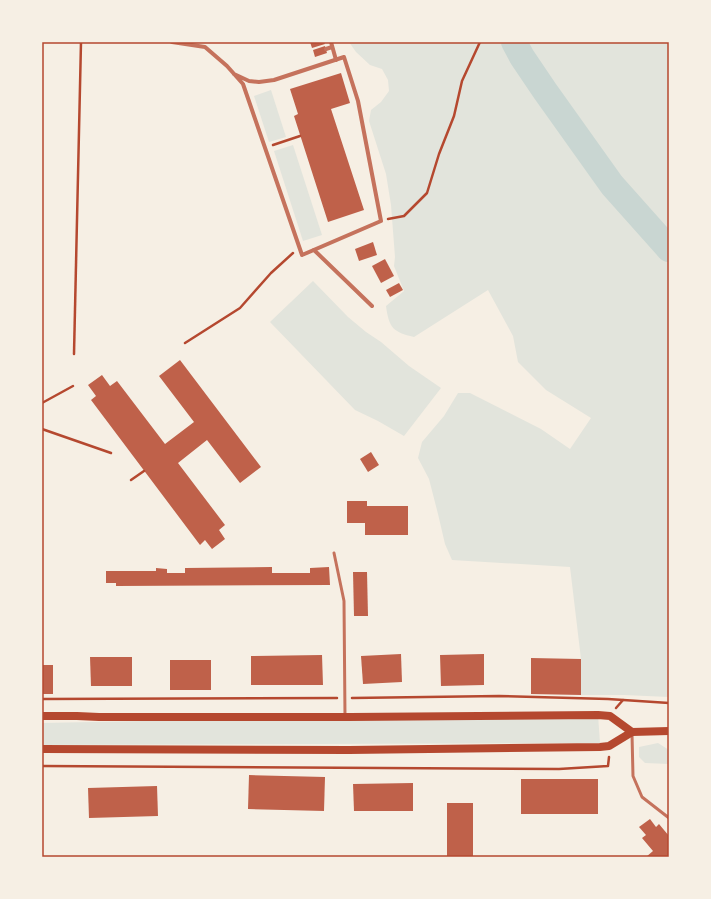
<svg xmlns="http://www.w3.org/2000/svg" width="711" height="899" viewBox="0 0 711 899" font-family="'Sofia Sans Condensed',sans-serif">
  <rect width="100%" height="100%" fill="#f6efe4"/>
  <g fill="#e2e4dc">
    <path d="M349,42H669V697L624,695H581V659L570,567L452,560L445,544L438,514L429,479L418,458L422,442L444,416L458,393H470L541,429L570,449L591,418L546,390L518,362L513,336L488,290L414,337C393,332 389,328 386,306L404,291L394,266L395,257L391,205L386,174L369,121L371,110L381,102L389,91L388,80L382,69L370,65L356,52Z"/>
    <path d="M271,90L286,137L269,142L254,96Z"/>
    <path d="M293,145L322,235L303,241L274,151Z"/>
    <path d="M313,281L348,317L366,332L381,342L409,366L441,388L404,436L378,421L355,410L270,322Z"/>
    <path d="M598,715L600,743L42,745V723L345,717Z"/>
    <path d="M658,743L669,750V764L645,763L639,757V747Z"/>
  </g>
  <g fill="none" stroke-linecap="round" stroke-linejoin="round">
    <path stroke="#c9d6d2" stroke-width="26" d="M514,42L522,57L545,91L612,185L669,249"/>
  </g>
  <g fill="#bf614a">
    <path d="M310,42H324L325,44L312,48Z"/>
    <path d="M325,46L327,53L315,57L313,50Z"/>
    <path d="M341,73L350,103L331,109L364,210L328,222L294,116L298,114L290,89Z"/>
    <path d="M373,242L377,255L359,261L355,249Z"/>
    <path d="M385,259L394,276L381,283L372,266Z"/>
    <path d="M399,283L403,290L390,297L386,290Z"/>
    <path d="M180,360L261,467L240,483L207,440L178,463L225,525L219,530L225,539L212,549L205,540L200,545L91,400L96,396L88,385L102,375L110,386L117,381L165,444L194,422L159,376Z"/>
    <path d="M371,452L379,465L368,472L360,459Z"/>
    <path d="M347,501H367V506H408V535H365V523H347Z"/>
    <path d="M272,567V573H310V568L329,567L330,585L116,586V583H106V571H156V568L167,569V573H185V568Z"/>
    <path d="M353,572H367L368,616H354Z"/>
    <path d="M401,654L402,682L363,684L361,656Z"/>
    <path d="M484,654V685L441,686L440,655Z"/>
    <path d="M322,655L323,685H251V656Z"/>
    <path d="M90,657H132V686H91Z"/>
    <path d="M531,658L581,659V695L531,694Z"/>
    <rect x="170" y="660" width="41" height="30"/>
    <rect x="42" y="665" width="11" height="29"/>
    <path d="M249,775L325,777L324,811L248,809Z"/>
    <rect x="521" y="779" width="77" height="35"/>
    <path d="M413,783V811H354L353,784Z"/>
    <path d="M157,786L158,816L89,818L88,788Z"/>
    <rect x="447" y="803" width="26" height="54"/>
    <path d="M650,819L656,827L659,824L669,836V857H646L653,851L642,838L646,835L639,827Z"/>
  </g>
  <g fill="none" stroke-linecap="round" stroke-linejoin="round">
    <g stroke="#b5482f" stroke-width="2.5">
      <path d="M273,145L300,136"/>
      <path d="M388,219L404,216L427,193L439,154L454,116L462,81L480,42"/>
      <path d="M185,343L240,308L271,273L293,253"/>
      <path d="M74,354L81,42"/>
      <path d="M42,403L73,386"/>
      <path d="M42,429L111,453"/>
      <path d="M131,480L144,471"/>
      <path d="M352,698L499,696L608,699L669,703"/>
      <path d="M42,699L337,698"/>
      <path d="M616,708L623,700"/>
      <path d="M42,766L559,769L608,766L609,757"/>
    </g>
    <g stroke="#c5725c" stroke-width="3">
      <path d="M334,553L344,601L345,717"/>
      <path d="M632,734L633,776L642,797L669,818"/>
    </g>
    <g stroke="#c5725c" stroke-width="4">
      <path d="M172,42L205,47L227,66L243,84L302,255L381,221L358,101L344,57L274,80L259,82L249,81L234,74"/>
      <path d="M331,42L336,60"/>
      <path d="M326,49L332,47"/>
      <path d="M314,250L372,306"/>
    </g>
    <g stroke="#b5482f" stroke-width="8">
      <path d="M42,716H77L99,717H350L598,715L610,716L632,732"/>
      <path d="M42,749L349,750L600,747L609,746L632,732L669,731"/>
    </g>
  </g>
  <rect width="711" height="899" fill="none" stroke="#f6efe4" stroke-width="86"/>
  <rect x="43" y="43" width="625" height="813" fill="none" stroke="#b5482f" stroke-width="1.5"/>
</svg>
